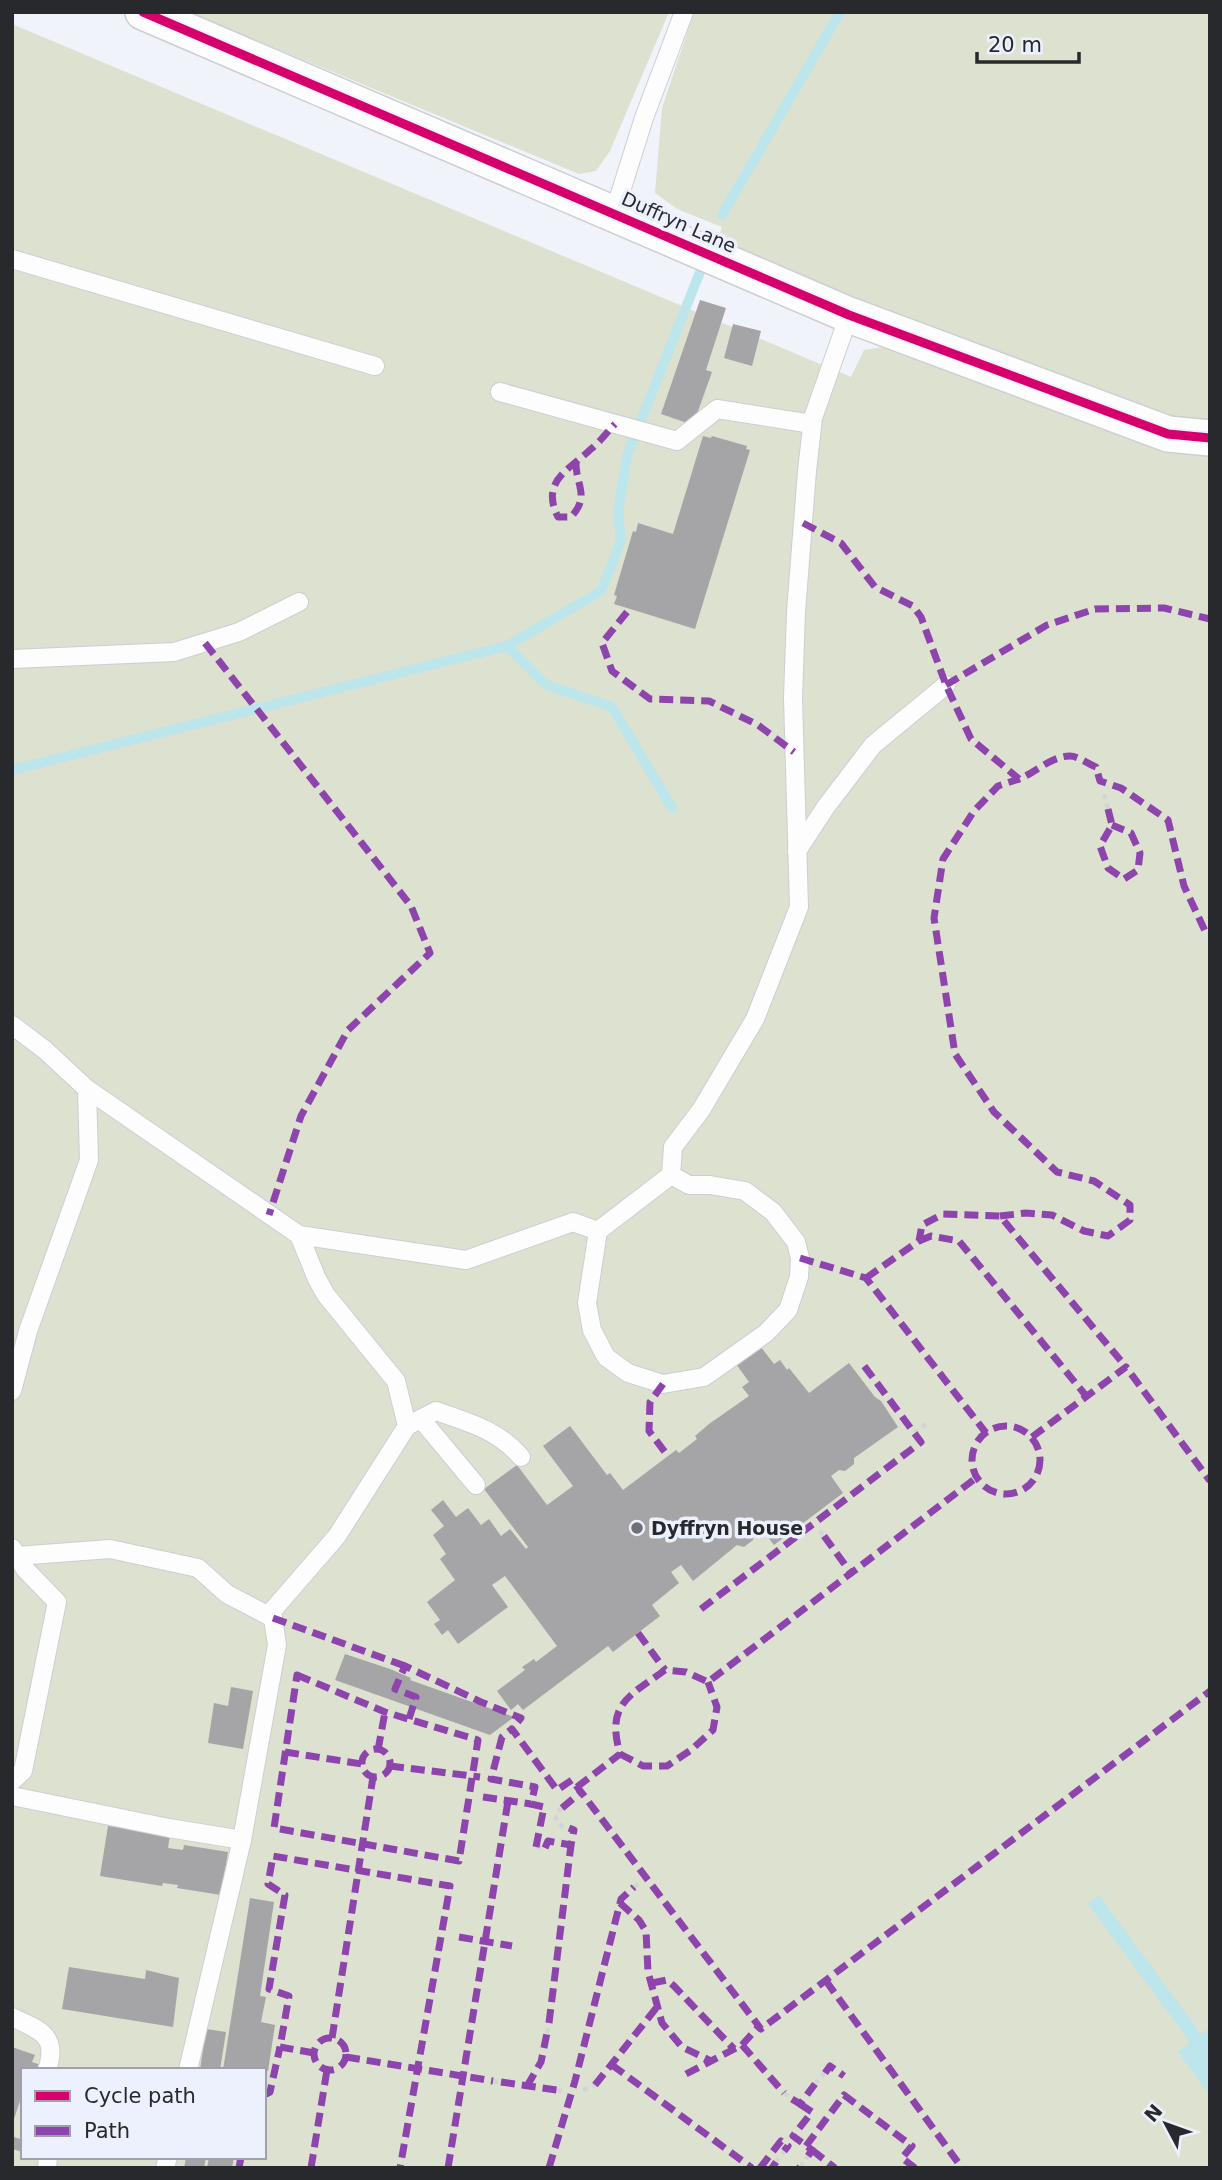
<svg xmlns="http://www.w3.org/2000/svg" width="1222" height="2180" viewBox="0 0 1222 2180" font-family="'DejaVu Sans',sans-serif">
  <rect width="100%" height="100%" fill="#f0f3fa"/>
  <g fill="#dde1cf" fill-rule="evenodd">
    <path d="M188,12H669L610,151L596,171L579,174Z"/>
    <path d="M694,12H1210V432L849,311L717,241L722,227L677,209L655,193L662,108Z"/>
    <path d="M12,24L851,377L864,350L883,347L907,351L1210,446V2168H12ZM23,2070H264V2157H23Z"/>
  </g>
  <path fill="#bce6ec" d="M1099,1895L1201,2034L1210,2028V2095L1178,2052L1190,2042L1088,1904Z"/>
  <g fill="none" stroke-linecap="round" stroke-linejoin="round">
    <g stroke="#bce6ec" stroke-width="10">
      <path d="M722,215L840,12"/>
      <path d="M641,420L702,267"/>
      <path d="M507,646L601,591L621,541L618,511L627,456L634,436"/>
      <path d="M12,770L507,646L546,685L612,707L672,808"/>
    </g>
  </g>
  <g fill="#a5a4a7">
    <path d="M700,300L726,308L706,370L712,372L693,425L661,414Z"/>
    <path d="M733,324L761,331L752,366L724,358Z"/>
    <path d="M703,436L711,438L712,436L747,446L746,449L750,450L695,629L614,604L617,596L614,595L633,531L636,532L638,523L673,534Z"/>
    <path d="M760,1346L774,1364L780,1360L787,1370L789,1368L809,1393L849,1363L875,1397L881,1401L898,1427L854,1458V1464L845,1471L839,1470L831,1476L843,1493L774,1545L761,1528L755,1532L753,1540L744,1547L737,1545L693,1581L681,1565L671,1572L679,1583L652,1605L660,1616L613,1652L608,1646L523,1710L518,1704L511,1710L497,1691L525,1670L522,1667L534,1659L536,1662L557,1646L505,1576L492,1585L508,1607L458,1644L448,1630L442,1635L434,1624L440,1620L427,1602L455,1580L440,1559L446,1554L433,1535L444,1526L431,1510L443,1500L456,1517L468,1508L481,1525L489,1519L501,1536L510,1529L526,1549L528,1547L484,1489L517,1465L547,1505L573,1486L543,1446L570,1426L607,1475L610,1473L623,1490L676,1450L679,1453L697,1439L695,1436L709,1424L749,1396L742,1387L749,1382L736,1364Z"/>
    <path d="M345,1654L390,1669L411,1678L410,1680L514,1717L490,1735L335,1680Z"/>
    <path d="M231,1687L253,1691L243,1749L208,1743L214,1703L228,1706Z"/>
    <path d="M108,1826L170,1834L168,1848L183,1850L184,1845L228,1852L221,1895L177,1888L178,1885L163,1883L162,1886L100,1876Z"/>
    <path d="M250,1898L274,1902L260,1996L266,1997L261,2022L275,2025L268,2071L254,2068L223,2070Z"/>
    <path d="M69,1967L145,1979L146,1970L179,1978L173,2027L62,2009Z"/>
    <path d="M206,2029L226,2032L220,2070H200Z"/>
    <path d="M12,2047L35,2055L32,2062L47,2067L46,2070H23V2099L21,2098L13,2122Z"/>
    <path d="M14,2137L23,2140V2152L12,2149Z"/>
    <path d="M186,2157H206L204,2168H184Z"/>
    <path d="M209,2157H234L232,2168H207Z"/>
  </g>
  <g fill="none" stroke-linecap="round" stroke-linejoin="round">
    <defs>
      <g id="service">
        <path d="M614,213L644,118L684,12"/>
        <path d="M12,259L375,366"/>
        <path d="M500,392L677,441L717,409L812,424"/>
        <path d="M12,659L174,652L239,632L299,602"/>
        <path d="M797,851L825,808L873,745L946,685"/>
        <path d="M12,1025L45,1050L87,1089L299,1235L466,1260L573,1222L598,1231"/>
        <path d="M671,1175L673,1147L701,1110L755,1019L799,907L793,698L796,612L807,471L813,418L849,315"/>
        <path d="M671,1175L689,1185H710L745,1191L773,1212L796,1242L800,1258L799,1277L788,1310L766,1333L704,1377L663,1384L628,1373L606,1357L592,1330L587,1303L598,1231Z"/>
        <path d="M12,1391L28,1331L89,1160L87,1089"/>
        <path d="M421,1419L476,1485"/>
        <path d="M407,1426L436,1411C468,1422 498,1430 521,1457"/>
        <path d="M12,1548L25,1569L57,1602L23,1771L12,1781"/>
        <path d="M17,1556L110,1549L198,1568L227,1594L273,1618"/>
        <path d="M12,1796L169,1828L242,1840L277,1645L272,1611L337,1536L407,1426L396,1381L326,1295L317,1279L299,1235"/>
        <path d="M12,2017C39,2030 59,2035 47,2070"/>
        <path d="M188,2070L242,1840"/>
        <path d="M47,2168L48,2157"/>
        <path d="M165,2168L168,2157"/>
      </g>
      <path id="minor" d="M143,12L849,315L1168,434L1210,438"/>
    </defs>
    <use href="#service" stroke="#ccced3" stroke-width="20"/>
    <use href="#minor" stroke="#ccced3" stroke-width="38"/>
    <g stroke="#d3d4d6" stroke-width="4.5" stroke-dasharray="5 5" stroke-linecap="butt">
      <path d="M1104,794L1108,809"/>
      <path d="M914,1433L928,1423"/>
      <path d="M820,1531L824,1536"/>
      <path d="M562,1808L556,1813V1820L562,1826L569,1828"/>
      <path d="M536,1847L545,1848"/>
      <path d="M634,1887L638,1884"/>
      <path d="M547,2033L549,2023"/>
      <path d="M493,2081L501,2082"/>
      <path d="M815,2084L825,2073"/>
      <path d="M557,2090L567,2092"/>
      <path d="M583,2090L595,2085"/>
      <path d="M784,2093L792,2099"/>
      <path d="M776,2162L784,2151"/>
      <path d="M800,2167L808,2156"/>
    </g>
    <use href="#service" stroke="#fdfdfe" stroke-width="18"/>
    <use href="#minor" stroke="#fdfdfe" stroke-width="35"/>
    <g stroke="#8e44ad" stroke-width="7" stroke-dasharray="14 7" stroke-linecap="butt">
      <path d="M576,461C575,485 591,495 571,517H558C540,481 569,470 591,449C600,442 607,432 615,424"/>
      <path d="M803,523L841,543L875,587L913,606L921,617L946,685L971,739L1019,779C1036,772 1052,756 1070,756C1078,756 1088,764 1096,767L1100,781L1121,788L1168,820L1184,886L1206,933L1210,934"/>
      <path d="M627,612L602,643L612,671L650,699L709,701L758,725L794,752"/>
      <path d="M205,643L411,906L430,953L348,1030L301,1116L269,1215"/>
      <path d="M946,685L1047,625L1095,609L1164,608L1210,619"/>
      <path d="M1108,809L1112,825L1100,846L1108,868L1124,879L1138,870L1140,853L1131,833L1112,825"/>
      <path d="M1000,1216L1026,1213L1052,1215L1084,1231L1108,1236L1130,1220V1205L1094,1181L1057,1172L994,1112L955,1054L934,918L943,859L974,811L998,786L1019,779"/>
      <path d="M919,1241L931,1236L959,1241L1087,1397"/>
      <path d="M800,1258L866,1278L986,1433"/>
      <path d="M866,1278L919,1241L922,1225L943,1214L1000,1216L1126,1367"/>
      <path d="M663,1384L650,1402L649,1431L668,1456"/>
      <circle cx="1006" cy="1460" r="34"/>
      <path d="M1032,1437L1126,1367L1210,1481"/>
      <path d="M824,1536L851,1573"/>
      <path d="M701,1609L921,1442L862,1363"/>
      <path d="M273,1618L405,1666"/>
      <path d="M638,1633L665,1670"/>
      <path d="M297,1675L385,1712L478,1740L459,1861L274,1828Z"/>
      <path d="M409,1719L416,1697L395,1689L405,1666L481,1702L521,1718L512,1729"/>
      <circle cx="376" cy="1763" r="14"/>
      <path d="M378,1750L385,1712"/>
      <path d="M285,1752L362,1764"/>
      <path d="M620,1754L643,1766H667L691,1750L713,1730L717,1707L708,1682"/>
      <path d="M390,1766L480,1777"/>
      <path d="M577,1787L620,1754C606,1704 628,1697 665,1670L686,1672L708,1682L976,1478"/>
      <path d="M483,1797L531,1804"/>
      <path d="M562,1808L581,1792"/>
      <path d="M536,1847L544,1807L531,1804L535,1787L491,1779L502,1737L512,1729L557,1790L572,1780L761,2029L1210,1691"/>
      <path d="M545,1848L548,1841L571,1845L574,1830L569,1828"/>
      <path d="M620,1903L639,1920L646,1931L648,1972L662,2023L682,2047L711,2061"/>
      <path d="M459,1937L512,1946"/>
      <path d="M826,1981L962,2168"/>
      <path d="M652,1983L667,1980L674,1986L734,2049"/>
      <path d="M549,2023L571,1845"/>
      <circle cx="330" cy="2054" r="16"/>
      <path d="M332,2038L373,1777"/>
      <path d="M742,2045L784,2093"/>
      <path d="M314,2053L280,2047L289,1996L269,1989L285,1895L268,1884L273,1856L450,1886L400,2168"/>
      <path d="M346,2057L493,2081"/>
      <path d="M612,2065L752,2168"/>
      <path d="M825,2073L830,2066L844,2076"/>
      <path d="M686,2074L742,2045L759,2026"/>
      <path d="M501,2082L557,2090"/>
      <path d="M595,2085L657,2007"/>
      <path d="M527,2086L541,2062L547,2033"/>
      <path d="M264,2095L270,2092L280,2047"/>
      <path d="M792,2099L800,2104L815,2084"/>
      <path d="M800,2104L812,2112L793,2136L812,2150L808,2156"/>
      <path d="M806,2146L844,2095L912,2146L902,2158L915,2168"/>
      <path d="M812,2150L835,2168"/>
      <path d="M239,2168L241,2157"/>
      <path d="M311,2168L327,2070"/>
      <path d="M448,2168L508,1801"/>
      <path d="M549,2168L575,2081L621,1899L634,1887"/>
      <path d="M760,2168L781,2141L788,2146L784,2151"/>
      <path d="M772,2168L776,2162"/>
      <path d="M799,2168L800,2167"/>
    </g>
    <defs>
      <path id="cycleway" d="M143,12L849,315L1168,434L1210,438"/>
    </defs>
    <use href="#cycleway" stroke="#edf1fd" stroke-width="13"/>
    <use href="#cycleway" stroke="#d6006c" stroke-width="9"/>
  </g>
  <circle fill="#6d7075" stroke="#edf1fd" stroke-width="2.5" cx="637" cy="1528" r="7"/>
  <g text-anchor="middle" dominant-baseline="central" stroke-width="7" stroke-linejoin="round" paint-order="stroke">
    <g font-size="19" fill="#27292d" stroke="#edf1fd">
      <text transform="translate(679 222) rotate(24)">Duffryn Lane</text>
    </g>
    <g font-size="19" font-weight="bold" fill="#27292d" stroke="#edf1fd" text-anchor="start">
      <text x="651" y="1528">Dyffryn House</text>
    </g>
  </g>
  <rect width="1222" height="2180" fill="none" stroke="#27292d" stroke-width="28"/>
  <rect x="21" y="2068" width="245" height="91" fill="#edf1fd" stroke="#9ea1aa" stroke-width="2"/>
  <rect x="35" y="2091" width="35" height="10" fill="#d6006c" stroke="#9ea1aa" stroke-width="2"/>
  <text x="84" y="2103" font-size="21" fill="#27292d">Cycle path</text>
  <rect x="35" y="2126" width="35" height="10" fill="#8e44ad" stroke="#9ea1aa" stroke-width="2"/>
  <text x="84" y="2138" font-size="21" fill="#27292d">Path</text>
  <g transform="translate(1166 2124) rotate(311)" stroke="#edf1fd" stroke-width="5" paint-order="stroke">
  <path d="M0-5L12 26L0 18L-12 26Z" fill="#27292d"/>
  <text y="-10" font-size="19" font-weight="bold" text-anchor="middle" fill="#27292d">N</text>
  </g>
  <path d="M977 52v10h102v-10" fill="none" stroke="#27292d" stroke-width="3.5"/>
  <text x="988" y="52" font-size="21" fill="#27292d" stroke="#edf1fd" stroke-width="5" paint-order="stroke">20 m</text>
</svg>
